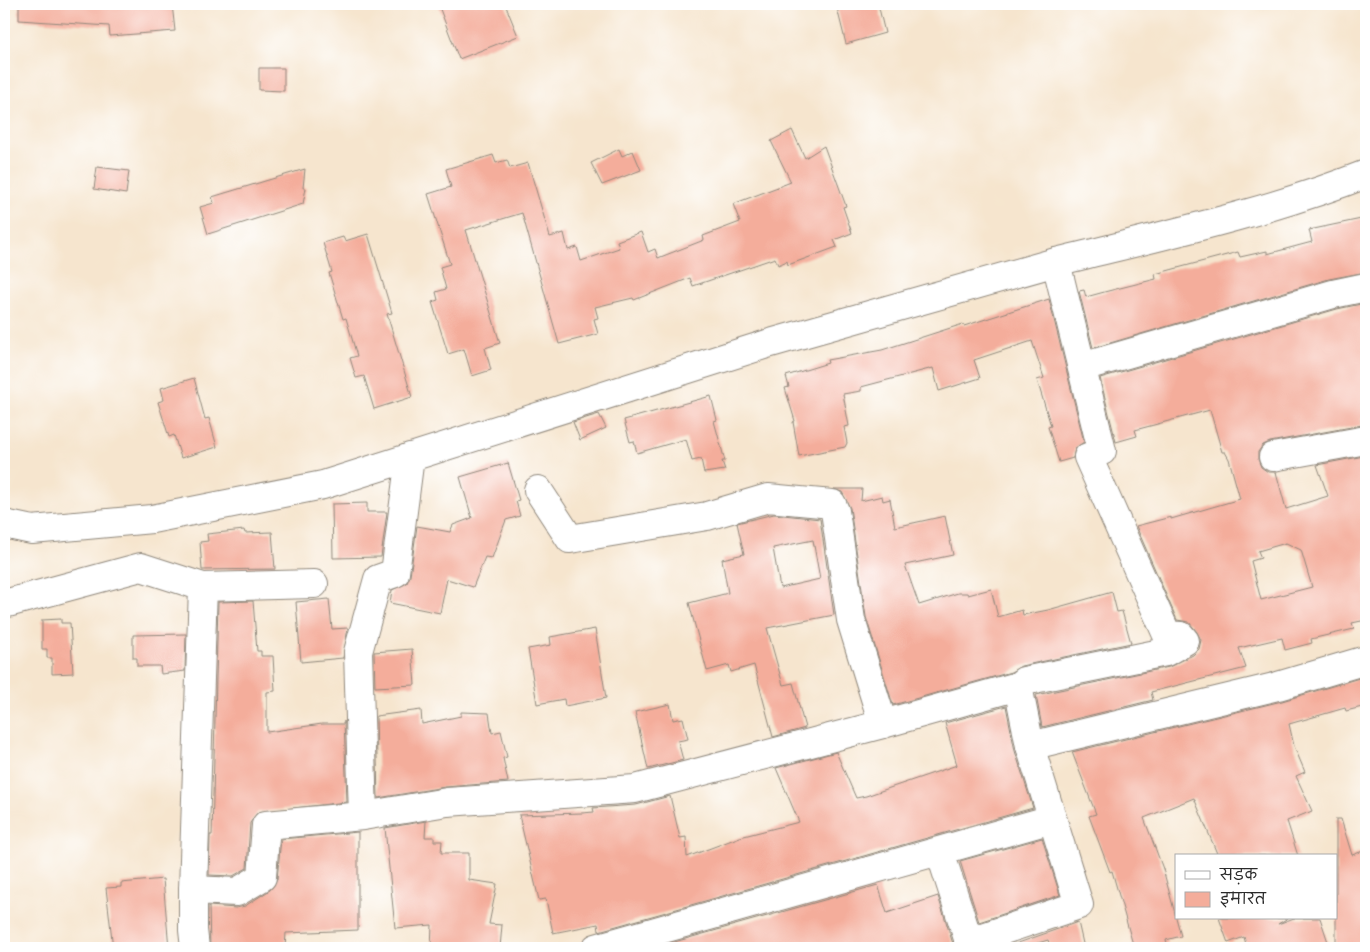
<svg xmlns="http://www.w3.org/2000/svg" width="1370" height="952" viewBox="0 0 1370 952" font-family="'Architects Daughter','Playpen Sans Deva',sans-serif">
  <rect width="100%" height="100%" fill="#fff"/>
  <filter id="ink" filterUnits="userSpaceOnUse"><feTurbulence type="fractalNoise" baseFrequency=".02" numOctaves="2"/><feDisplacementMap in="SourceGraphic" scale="10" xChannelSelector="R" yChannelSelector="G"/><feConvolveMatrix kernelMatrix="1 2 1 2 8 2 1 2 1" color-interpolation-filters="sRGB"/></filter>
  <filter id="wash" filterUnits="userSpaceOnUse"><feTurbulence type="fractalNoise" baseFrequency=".0096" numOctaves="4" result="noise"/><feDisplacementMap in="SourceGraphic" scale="20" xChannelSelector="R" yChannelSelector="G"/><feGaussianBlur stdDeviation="1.12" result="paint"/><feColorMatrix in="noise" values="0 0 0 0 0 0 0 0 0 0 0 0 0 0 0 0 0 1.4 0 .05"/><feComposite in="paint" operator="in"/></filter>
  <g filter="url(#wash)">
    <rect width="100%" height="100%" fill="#f6e5ce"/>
    <g id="blocks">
      <g fill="#f4ad9b" fill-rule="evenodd">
        <path d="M19,4H172L175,31L110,36L109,26L19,20Z"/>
        <path d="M438,4H505L518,36L459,59Z"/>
        <path d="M836,4H878L885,33L846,44Z"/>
        <path d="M259,68H284V91L259,90Z"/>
        <path d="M792,130L805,158L824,146L846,206L843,207L852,233L834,240L837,247L788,265L787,261L778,265L775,258L693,286L690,278L634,300L633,298L595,307L598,318L594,319L598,334L559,344L522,213L466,230L500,343L485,348L491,370L472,376L464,349L448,354L432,302L438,300L436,292L446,289L440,267L450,264L428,194L451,187L446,169L493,155L496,163L507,160L510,168L528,163L550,237L564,233L568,250L577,247L581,261L619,248L617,241L641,232L648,252L655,249L658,258L704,240L703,236L740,222L733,204L791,182L771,141Z"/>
        <path d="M619,149L622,156L633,151L641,170L602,185L591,163Z"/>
        <path d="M97,167L129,171L126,194L94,189Z"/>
        <path d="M305,169L303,188H306L303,204L208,234L200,207L214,203L212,197Z"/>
        <path d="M1366,218V272L1329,279L1093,348L1079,291L1084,290L1086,297L1108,291L1156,279L1155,274L1238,252L1240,257L1267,251V254L1312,242L1309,230Z"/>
        <path d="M368,234L392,313L387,314L412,397L374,409L364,376L356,378L350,358L357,356L346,318L343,319L329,273L332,272L323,243L343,237L345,241Z"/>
        <path d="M1049,299L1084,442L1075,448L1073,458L1059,462L1048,427L1051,426L1037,380L1044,378L1032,341L974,360L980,378L939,391L933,368L861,387V391L843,394L849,426L844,427L847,443L845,447L799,456L793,422L795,421L785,388L789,387L786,376L828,363L827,360L882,350L963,324L964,326Z"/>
        <path d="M1366,303V417L1361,419L1362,425L1270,442L1263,445L1258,452V459L1261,467L1268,472H1276L1286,509L1328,496L1317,465L1364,456L1366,470V620L1352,623L1354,629L1311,639L1312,643L1285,650L1282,638L1239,648L1246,668L1151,692L1153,700L1042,727L1036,695L1169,667L1193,655L1199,649L1201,640L1197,632L1189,622L1177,620L1136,526L1171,517V519L1240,499L1229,459L1225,452H1222L1210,410L1135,430L1137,436L1116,442L1100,378L1337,309ZM1286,543L1301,550L1312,587L1261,600L1251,561L1261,558L1258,551Z"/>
        <path d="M194,378L205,419L209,418L217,447L181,458L174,435L169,437L158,402L164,400L161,388Z"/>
        <path d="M711,396L717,420L714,421L725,461H722L725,470L704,473L701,459L692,461L686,439L637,453L634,441L630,442L624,420Z"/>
        <path d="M599,414L606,428L580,440L573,422Z"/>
        <path d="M508,463L519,500L516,501L520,516L506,520L492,558L485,557L473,587L447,579L440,613L390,603L392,590L407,583L410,576L417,526L450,532L453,525L472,518L460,477Z"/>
        <path d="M834,489H862L861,501L882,496L883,501L890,499L895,527L945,516L953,555L905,565L919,605L958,593H967L968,595L991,589L998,617L1022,610L1023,615L1048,610L1112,592L1117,612L1122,611L1131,643L1021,666L1011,672L893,705L866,617L850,508L842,492Z"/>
        <path d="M367,503V512H387L381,557L333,558L332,504Z"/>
        <path d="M774,514L820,519L834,615L767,628L783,685L793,683L805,728L773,737L754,665L731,672L729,665L707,671L689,603L728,593L722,559L744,554L737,523ZM813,540L820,579L780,588L773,548Z"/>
        <path d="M244,530L245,533L272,532L275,569L202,570L200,542L208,541L207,534Z"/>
        <path d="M329,599L332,629L348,628L343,658L301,662L296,602Z"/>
        <path d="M253,601L257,651H261V656H273L275,691L267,692V732L322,724H344V721L347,802L258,812L250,823L247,868L233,876L209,875L210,835H212L218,602Z"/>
        <path d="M61,619V623H70L73,673L52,674V658H47V649H42V620Z"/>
        <path d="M595,629L606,698L565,706L564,699L537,704L528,649L551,645L550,637Z"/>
        <path d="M186,634L185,671L161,674L160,666H137V658H133V635Z"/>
        <path d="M412,649L415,685L375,687L374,652Z"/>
        <path d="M1366,676V706L1346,711L1345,708L1289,724L1294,746L1305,772L1296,776L1312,811L1287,821L1298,856H1218L1194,798L1144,818L1163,869L1181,936L1166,940L1169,948H1134L1112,871L1110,872L1089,816L1096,814L1072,752L1282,701Z"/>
        <path d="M670,704L673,720L683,718L688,739L678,741L683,760L648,769L635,712Z"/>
        <path d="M1006,706L1015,751L1033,808L599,931L598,924L553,933L546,899L539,900L519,815L582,813L594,812L593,808L636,805L670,796L680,838L686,837L687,857L740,837L799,822L776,768L836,752L856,798L866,796L957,765L945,723Z"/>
        <path d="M421,710L422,724L461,716V712L489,713L492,733L501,731L507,757L503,758L508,782L445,787L378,798L376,716Z"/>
        <path d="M1336,819H1341L1352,855L1366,850V948H1336Z"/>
        <path d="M426,821L425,837H434V841H442L441,853H469V880L497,884L489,924L502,925L500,948H431L432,925L395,928L385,828Z"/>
        <path d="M358,832V930L286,933L285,948H210L209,906L236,908L245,906L270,890L277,879L281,839Z"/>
        <path d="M1042,838L1060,895L979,922L960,861Z"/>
        <path d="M163,879L169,948H113L106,888L121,887V883Z"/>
        <path d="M878,885L887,913L938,896L953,944L941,948H653Z"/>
        <path d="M1219,918H1288L1278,924L1294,918H1320L1330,948H1247L1244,937L1228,943Z"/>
        <path d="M1078,922L1084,948H1051L1048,940L1021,948H1004Z"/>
      </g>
    </g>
  </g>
  <g filter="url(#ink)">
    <use href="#blocks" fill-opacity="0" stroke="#90887c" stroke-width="1"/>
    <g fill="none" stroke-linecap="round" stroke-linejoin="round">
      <defs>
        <g id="minor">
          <path d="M1082,367L1333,294L1366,287"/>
          <path d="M1273,457L1366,440"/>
          <path d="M538,490L570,539L707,516L768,498L832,504L835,511L851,620L883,724"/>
          <path d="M4,524L32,530L152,519L323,485L767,344L1056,262"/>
          <path d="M203,587L314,584"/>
          <path d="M4,604L141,567L203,587L193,890"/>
          <path d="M1030,746L1278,686L1366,660"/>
          <path d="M363,816L358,652L378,579L395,573L410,457"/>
          <path d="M940,852L971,948"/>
          <path d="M195,948L193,930V890L237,892L262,877L266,825L363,816L447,802L635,789L883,724L1018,686L1024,681L1166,652L1185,641L1181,636L1167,635L1088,457L1102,451L1056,262C1160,236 1267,213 1366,174"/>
          <path d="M596,948L1052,819"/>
          <path d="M970,948L968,942L1079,905L1030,746L1018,686"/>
        </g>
      </defs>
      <use href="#minor" stroke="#90887c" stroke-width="30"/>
      <use href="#minor" stroke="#fff" stroke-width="28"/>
    </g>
  </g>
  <rect width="1370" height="952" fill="none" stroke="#fff" stroke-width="20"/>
  <rect x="1175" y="854" width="162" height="65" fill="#ffffff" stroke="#aaaaaa"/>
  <rect x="1185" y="871" width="25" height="8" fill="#ffffff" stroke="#aaaaaa"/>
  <text x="1220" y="880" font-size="15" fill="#2b2b2b">सड़क</text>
  <rect x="1185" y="892" width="25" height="15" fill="#f4ad9b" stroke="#aaaaaa"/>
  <text x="1220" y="904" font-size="15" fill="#2b2b2b">इमारत</text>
</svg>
